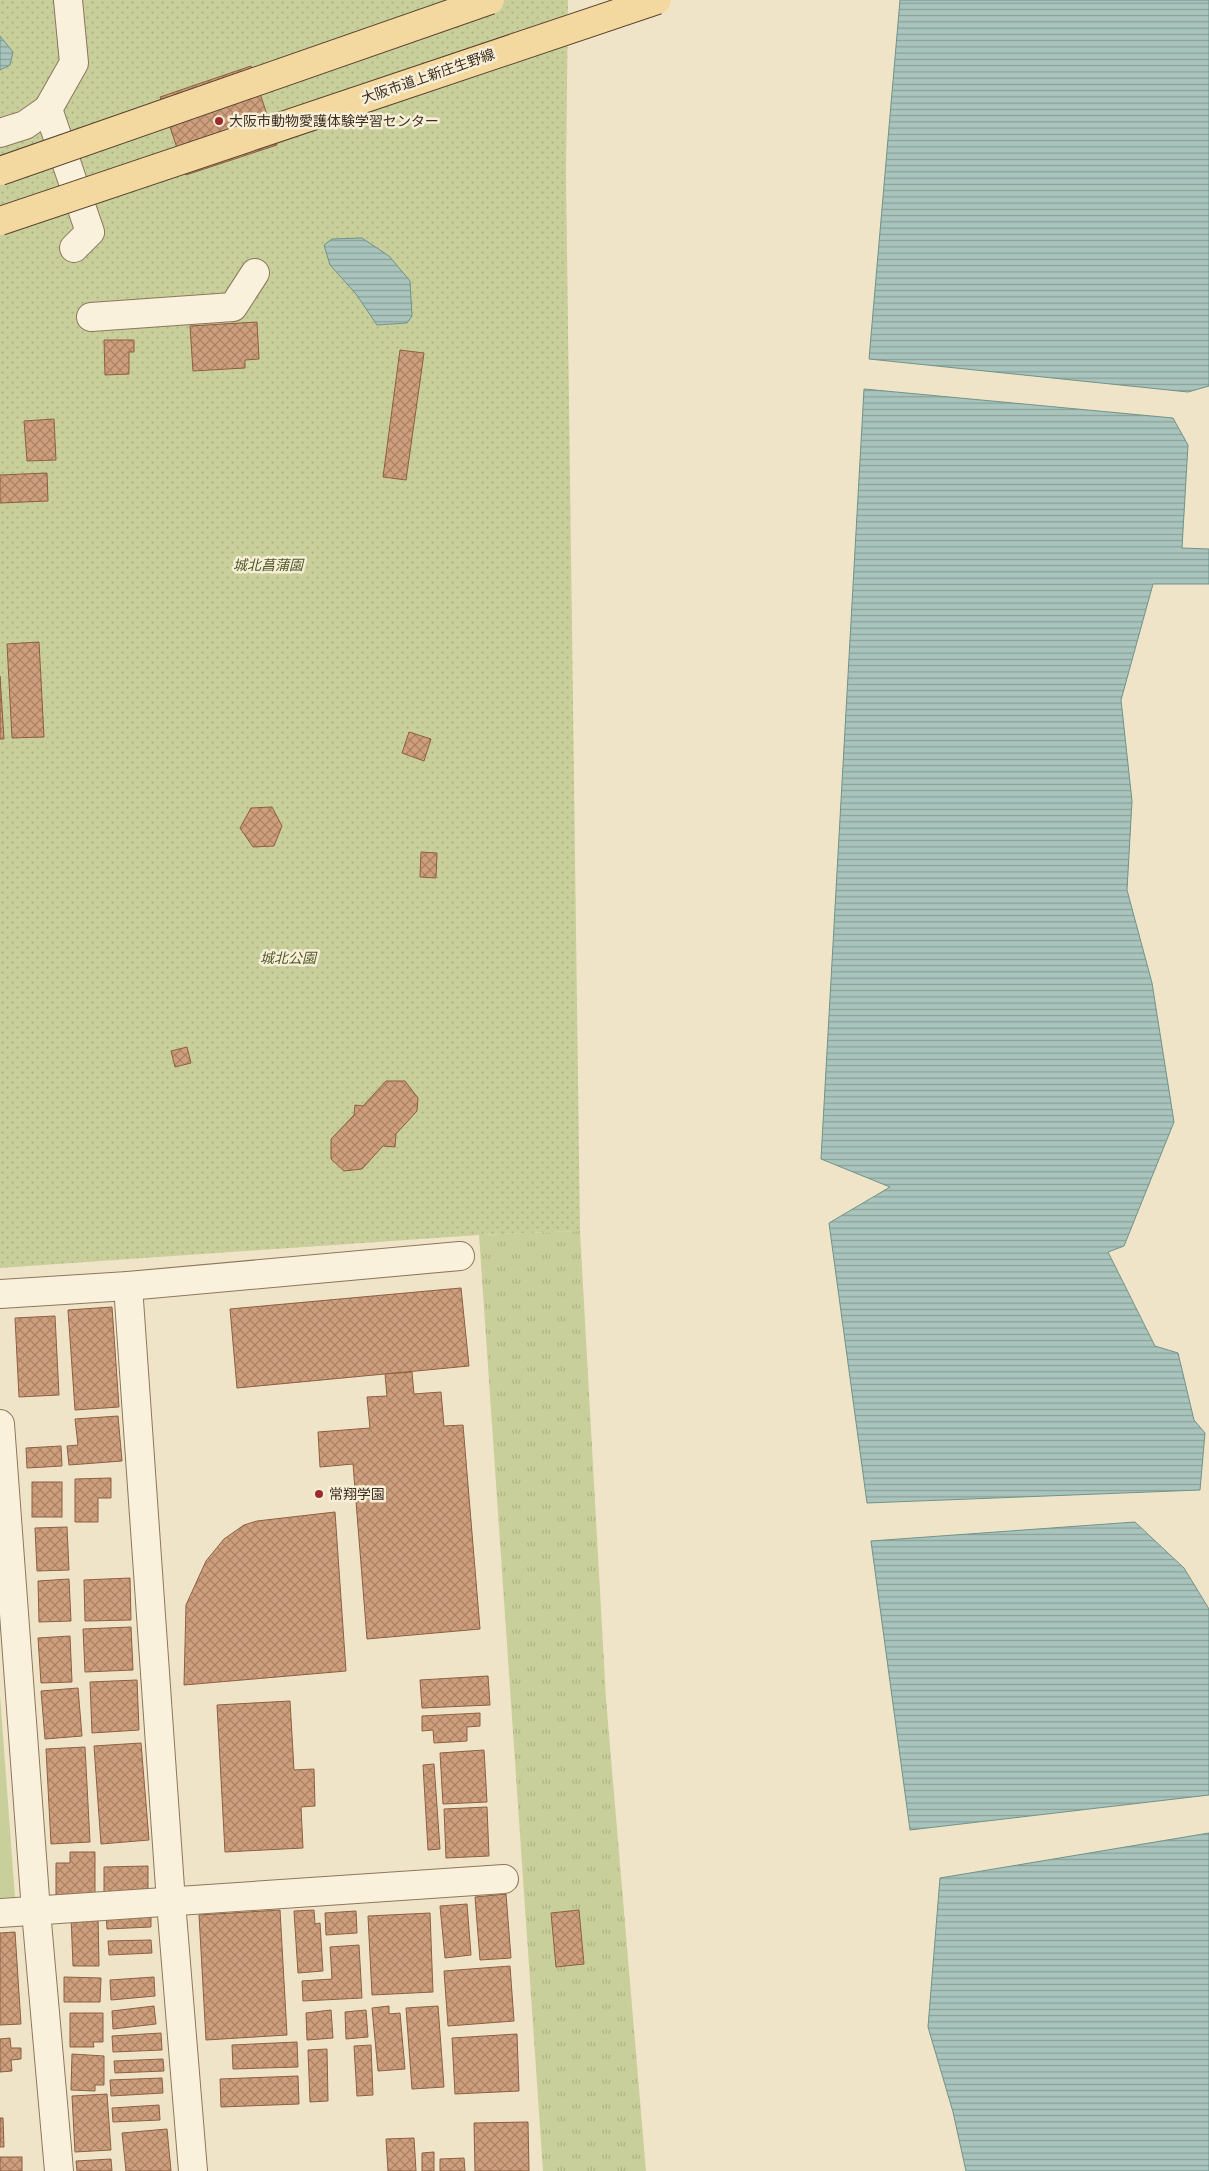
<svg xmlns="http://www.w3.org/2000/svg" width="1209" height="2171" viewBox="0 0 1209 2171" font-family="'IBM Plex Serif','Noto Sans JP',serif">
  <defs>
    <pattern id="grass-tufts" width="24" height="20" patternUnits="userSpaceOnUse" patternTransform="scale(1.25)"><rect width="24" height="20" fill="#c9cf9b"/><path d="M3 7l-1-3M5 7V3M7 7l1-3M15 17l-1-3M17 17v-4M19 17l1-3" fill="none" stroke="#aeb285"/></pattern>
    <pattern id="park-dots" width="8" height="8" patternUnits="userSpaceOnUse" patternTransform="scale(1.25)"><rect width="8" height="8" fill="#c9cf9b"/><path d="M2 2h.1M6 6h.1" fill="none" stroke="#aeb285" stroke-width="1.8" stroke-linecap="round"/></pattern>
    <pattern id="water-rules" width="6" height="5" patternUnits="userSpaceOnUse" patternTransform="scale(1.25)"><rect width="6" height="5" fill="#a9c4bc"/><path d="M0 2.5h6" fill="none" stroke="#8ba098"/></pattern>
    <pattern id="building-cross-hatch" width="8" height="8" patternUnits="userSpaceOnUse" patternTransform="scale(1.25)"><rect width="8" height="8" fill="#cf9f7d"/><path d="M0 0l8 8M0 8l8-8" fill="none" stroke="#a98266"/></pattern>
  </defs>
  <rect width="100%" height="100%" fill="#f0e4c8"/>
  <path fill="url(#grass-tufts)" d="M580,1231L606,1699L646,2171H543L479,1235Z"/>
  <path fill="url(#park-dots)" d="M0,0H568L566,176L580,1231L479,1235L0,1268Z"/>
  <path fill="#c9cf9b" d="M0,1695L15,1897L0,1898Z"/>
  <g fill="url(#water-rules)" stroke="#6f938a">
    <path d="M900,0H1209V386L1188,392L869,359Z"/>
    <path d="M0,36L13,52L10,65L0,70Z"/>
    <path d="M362,238L389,256L410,281L412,316L407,323L377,325L356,294L330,265L324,245L332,239Z"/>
    <path d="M864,389L1173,418L1188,445L1182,548L1209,549V584H1153L1121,700L1132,801L1127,890L1152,983L1174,1122L1124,1246L1108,1252L1155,1346L1178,1353L1194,1420L1205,1433L1200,1490L867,1503L829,1223L890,1187L821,1159Z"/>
    <path d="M1135,1522L1184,1568L1209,1609V1795L910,1830L871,1541Z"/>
    <path d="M1209,1833V2171H966L953,2112L928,2027L940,1878Z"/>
  </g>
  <g fill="url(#building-cross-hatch)" stroke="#8d5f41">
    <path d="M251,66L277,145L186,175L160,97Z"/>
    <path d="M257,322L259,359L245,360V368L193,371L190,326Z"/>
    <path d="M104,340H134V352H129V374L105,375Z"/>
    <path d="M400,350L424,353L406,480L383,477Z"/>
    <path d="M54,419L56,460L27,461L24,421Z"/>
    <path d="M47,473L48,501L0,503V475Z"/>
    <path d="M39,642L44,737L12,738L7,644Z"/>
    <path d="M0,676L4,739H0Z"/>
    <path d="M409,732L431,739L424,761L402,753Z"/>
    <path d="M272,807L282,826L274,846L253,847L240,828L251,808Z"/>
    <path d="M421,852L437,853L436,878L420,877Z"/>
    <path d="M187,1047L191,1063L175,1067L171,1051Z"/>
    <path d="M386,1081H405L418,1098L417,1111L396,1134L395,1147L383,1146L362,1169L344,1171L331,1159V1139L354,1115L355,1105L363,1106Z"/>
    <path d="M461,1288L469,1366L237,1388L230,1309Z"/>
    <path d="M112,1307L119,1407L75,1410L68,1310Z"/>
    <path d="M55,1316L59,1395L19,1397L15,1318Z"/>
    <path d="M412,1372L414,1394L441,1392L444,1426L463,1425L480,1629L367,1639L353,1464L320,1467L318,1432L370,1428L367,1397L387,1396L385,1374Z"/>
    <path d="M118,1416L122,1461L69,1465L67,1446L78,1445L75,1419Z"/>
    <path d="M61,1446L62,1466L27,1468L26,1448Z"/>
    <path d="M111,1478V1498H98V1522H75V1479Z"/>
    <rect x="32" y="1482" width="30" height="35"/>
    <path d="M335,1512L346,1671L184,1685L186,1605L206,1561L224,1539L244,1525L257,1521Z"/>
    <path d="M67,1527L69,1570L37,1571L35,1528Z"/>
    <path d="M130,1578L131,1620L85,1621L84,1580Z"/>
    <path d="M69,1579L71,1621L39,1622L38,1581Z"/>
    <path d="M131,1627L133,1670L85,1672L83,1629Z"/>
    <path d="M70,1636L72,1682L41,1683L38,1638Z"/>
    <path d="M488,1676L490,1705L422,1708L420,1680Z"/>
    <path d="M137,1680L139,1730L92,1733L90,1682Z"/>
    <path d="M78,1688L82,1736L45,1739L41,1691Z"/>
    <path d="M290,1701L294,1770L314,1769L315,1806L301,1807L303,1848L225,1852L217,1705Z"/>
    <path d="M480,1713V1726L467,1727V1741L434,1743L433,1730L422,1731V1716Z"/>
    <path d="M141,1743L149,1840L101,1844L94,1746Z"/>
    <path d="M85,1747L90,1842L51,1844L46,1749Z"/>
    <path d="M484,1750L487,1802L443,1804L440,1753Z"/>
    <path d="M434,1764L440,1849L428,1850L423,1765Z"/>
    <path d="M487,1807L489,1856L446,1858L444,1809Z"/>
    <path d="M70,1852H95V1898L56,1899V1863H70Z"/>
    <path d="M148,1866V1891L104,1892V1867Z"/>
    <path d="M506,1894L511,1958L480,1960L475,1897Z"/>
    <path d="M467,1904L471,1955L445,1958L440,1906Z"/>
    <path d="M280,1910L287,2035L206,2040L199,1915Z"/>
    <path d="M314,1910L315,1924L320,1923L323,1971L298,1973L294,1911Z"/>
    <path d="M579,1910L584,1964L556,1967L551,1913Z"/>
    <path d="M356,1911L357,1933L326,1935L325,1913Z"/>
    <path d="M151,1912V1927L107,1929L106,1913Z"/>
    <path d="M430,1913L433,1992L372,1995L368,1916Z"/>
    <path d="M98,1915L99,1966H73L71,1916Z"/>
    <path d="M15,1932L21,2024L0,2025V1933Z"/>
    <path d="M151,1940L152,1953L109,1955L108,1941Z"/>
    <path d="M359,1945L362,1998L303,2001L302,1981L332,1979L330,1947Z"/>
    <path d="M510,1966L514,2021L448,2026L444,1971Z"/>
    <path d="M64,1977L101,1978L100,2002H64Z"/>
    <path d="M154,1977L155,1996L111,2000L110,1980Z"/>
    <path d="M154,2006L156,2024L113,2029L112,2011Z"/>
    <path d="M389,2006V2014L400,2013L405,2069L378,2071L372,2008Z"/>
    <path d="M438,2006L444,2087L412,2089L406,2008Z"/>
    <path d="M331,2010L333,2038L307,2040L306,2013Z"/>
    <path d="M366,2010L368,2037L346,2039L345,2012Z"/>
    <path d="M70,2013H103V2042H93L94,2047H70Z"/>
    <path d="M161,2033L162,2050L113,2052L112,2036Z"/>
    <path d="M517,2034L519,2091L455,2094L452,2038Z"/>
    <path d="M10,2038L11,2048H21V2059L11,2060L12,2071L0,2072V2039Z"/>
    <path d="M297,2042L298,2067L233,2069L232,2045Z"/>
    <path d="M371,2045L373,2095L357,2096L354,2046Z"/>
    <path d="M327,2049L328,2101L310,2102L308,2050Z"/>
    <path d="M72,2054L104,2056V2085H95V2091L71,2090Z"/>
    <path d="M163,2059L164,2071L115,2073L114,2061Z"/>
    <path d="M298,2076L299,2104L221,2107L220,2079Z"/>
    <path d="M162,2078L163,2093L111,2096L110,2080Z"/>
    <path d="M107,2094L111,2150L75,2152L72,2096Z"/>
    <path d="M159,2105L160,2120L113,2122L112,2108Z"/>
    <path d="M0,2118H3L4,2147H0Z"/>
    <path d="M528,2122L529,2171H475L474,2123Z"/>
    <path d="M167,2129L171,2171H126L122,2133Z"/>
    <path d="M414,2138L416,2171H388L386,2139Z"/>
    <path d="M434,2152V2171H422V2153Z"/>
    <rect x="0" y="2157" width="22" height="14"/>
    <path d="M464,2158L465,2171H440V2159Z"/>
    <path d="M111,2159L112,2171H77L76,2161Z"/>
  </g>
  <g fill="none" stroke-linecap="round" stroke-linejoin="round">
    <defs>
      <g id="minor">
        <path d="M48,109L90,232L74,248"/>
        <path d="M0,133L25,125L48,109L74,63L68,0"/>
        <path d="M91,317L233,307L255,273"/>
        <path d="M128,1286L171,1902L193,2171"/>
        <path d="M0,1294L128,1286L460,1256"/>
        <path d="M0,1424L36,1911L59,2171"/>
        <path d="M0,1913L504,1879"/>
      </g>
    </defs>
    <use href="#minor" stroke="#8d765c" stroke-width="30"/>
    <use href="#minor" stroke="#faf1dc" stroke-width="28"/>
    <defs>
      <g id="major-bridge">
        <path d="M0,171L490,0"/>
        <path d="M0,221L657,0"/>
      </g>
    </defs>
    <use href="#major-bridge" stroke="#5b4430" stroke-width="30" stroke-linecap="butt"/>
    <use href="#major-bridge" stroke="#f3d9a0" stroke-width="28"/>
  </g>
  <g fill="#9e2a2b" stroke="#f7eed8" stroke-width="2">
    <circle cx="219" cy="121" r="5"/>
    <circle cx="319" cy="1494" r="5"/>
  </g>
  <g text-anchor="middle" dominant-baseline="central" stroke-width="5" stroke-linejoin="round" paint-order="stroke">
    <g font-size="14" fill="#3d2e20" stroke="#f7eed8">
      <text transform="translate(428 76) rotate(-19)">大阪市道上新庄生野線</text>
    </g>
    <g font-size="14" fill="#3d2e20" stroke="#f7eed8" text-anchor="start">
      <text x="229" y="121">大阪市動物愛護体験学習センター</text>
      <text x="329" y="1494">常翔学園</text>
    </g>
    <g font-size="14" font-style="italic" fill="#4d5a26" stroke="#f7eed8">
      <text x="268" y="565">城北菖蒲園</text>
      <text x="288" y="958">城北公園</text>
    </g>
  </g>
</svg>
